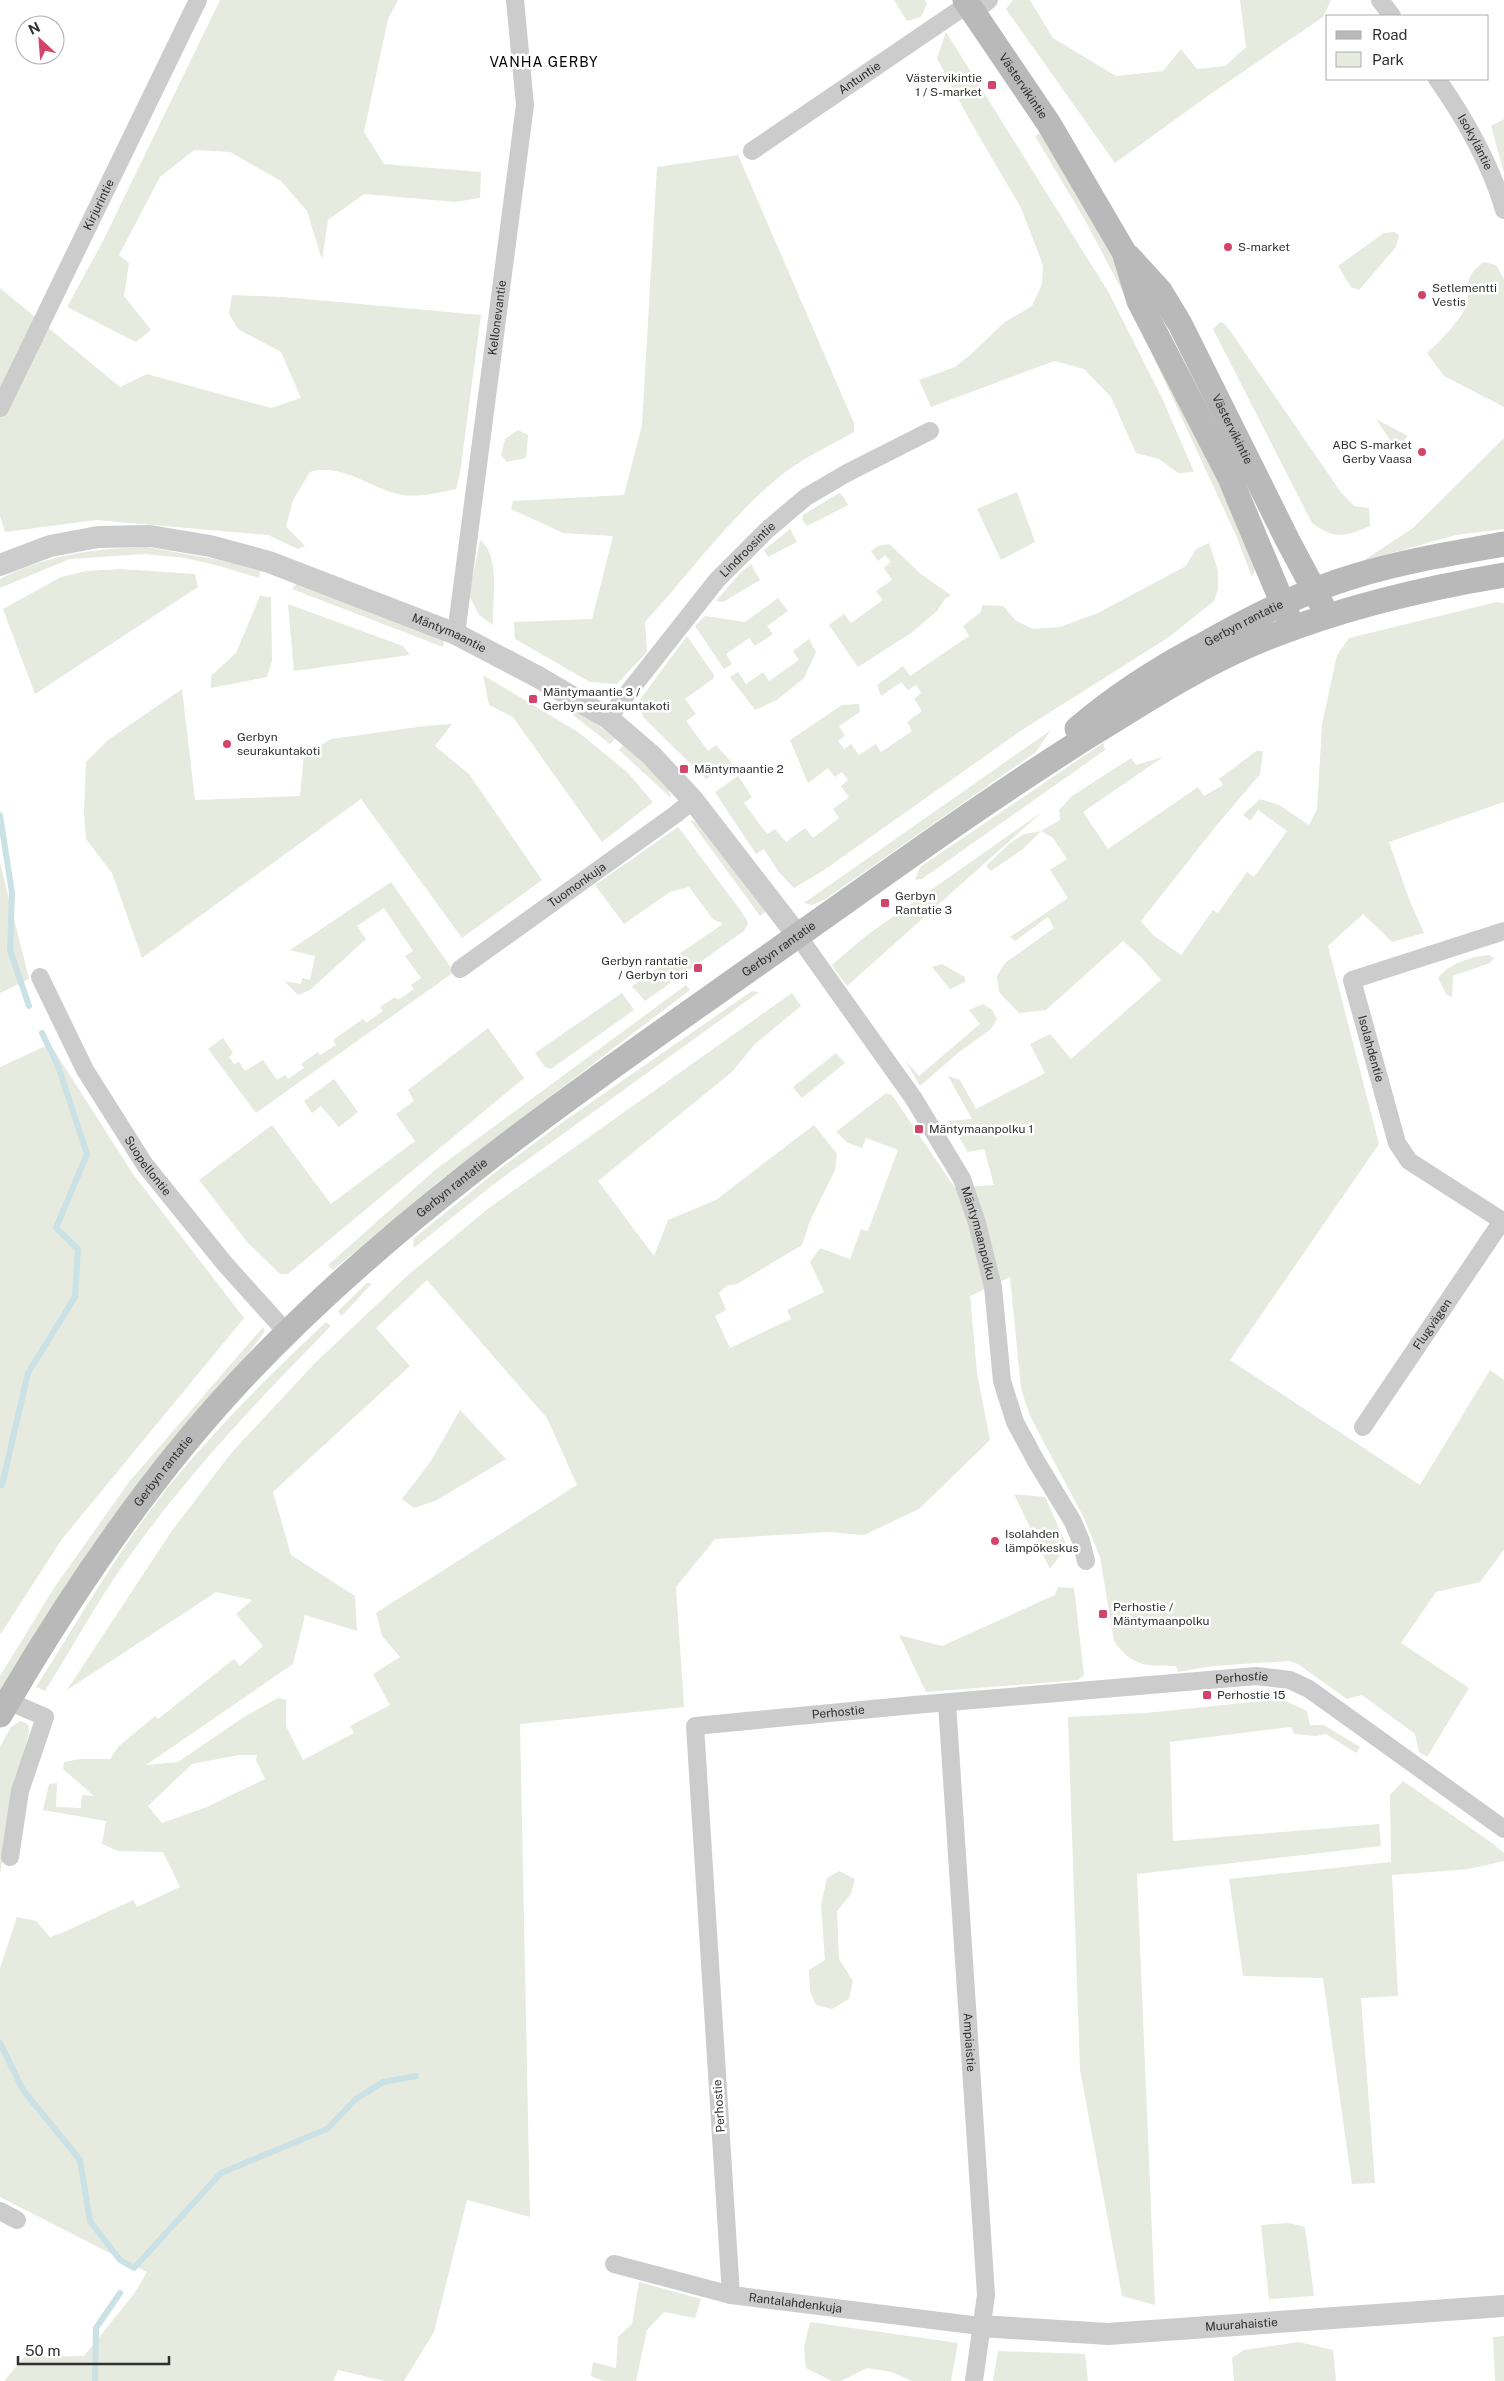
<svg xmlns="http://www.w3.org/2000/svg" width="1504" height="2381" viewBox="0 0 1504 2381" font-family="'Public Sans',sans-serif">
  <rect width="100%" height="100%" fill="#fff"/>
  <g fill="#e7eade" fill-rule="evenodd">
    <path d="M220,0H398L388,19L364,132L384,164L481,172L480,198L455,202L364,194L328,220L322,260L307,211L281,181L230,152L194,150L160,177L119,255L129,263L124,296L151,330L136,342L67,307L103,241Z"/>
    <path d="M894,0H925L927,4L921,17L907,21Z"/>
    <path d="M1013,0H1030L1053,38L1116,76L1163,71L1181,49L1197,69L1225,66L1246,47L1240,0H1331L1323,17L1209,95L1115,163L1006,9Z"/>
    <path d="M946,32L1109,293L1162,398L1194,472L1178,473L1159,459L1136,453L1111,397L1084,369L1054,361L931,407L919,380L955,367L969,356L1005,322L1032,306L1042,284L1043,265L1021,208L969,119L937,58Z"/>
    <path d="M1504,119V173L1491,126Z"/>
    <path d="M1041,132L1093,217L1131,294L1125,296L1085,220L1035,136Z"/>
    <path d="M738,155L854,423V432C831,445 805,457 784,473C730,516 691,572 645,622L647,652L617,684L590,682L515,639L514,622L592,619L613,536L563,533L511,509L513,501L624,495L642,425L657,167Z"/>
    <path d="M1394,232L1399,235L1396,247L1359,290L1351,287L1338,266L1384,233Z"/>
    <path d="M1484,262L1496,265L1504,279V407L1444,376L1427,353C1440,341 1455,326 1464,311C1474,291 1458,280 1484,262Z"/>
    <path d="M0,288L120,387L147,374L271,408L301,398L281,352L238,329L229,314L232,295L283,297L481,315L460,473L456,489C438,493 421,497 402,495C373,490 341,462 310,472L293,500L286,527L305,546L298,549L268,535L96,520L5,532L0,516Z"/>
    <path d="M1135,317L1241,528L1255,569L1252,577L1235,533Z"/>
    <path d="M1220,322L1226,325L1340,491L1354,506L1369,508L1370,526C1344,537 1336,540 1312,523L1213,329Z"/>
    <path d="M1376,419L1408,436L1396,449Z"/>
    <path d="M518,430L528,435L526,458L507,462L501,455L505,439Z"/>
    <path d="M1504,438V529L1456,535L1363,561L1413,528Z"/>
    <path d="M1017,492L1035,542L1001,560L977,509Z"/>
    <path d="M839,493L843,496L848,505L807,526L802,519L803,515Z"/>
    <path d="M790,529L797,542L768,557L764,550Z"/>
    <path d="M480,540C501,556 492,602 493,625L479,615L469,595Z"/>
    <path d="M1209,543L1218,571V589L1214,601L1169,637L1022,730L824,870L794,888L778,871L764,849L756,854L715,792L738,776L752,797L744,803L767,834L775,829L786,842L805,828L813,838L839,818L833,809L849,797L841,786L848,780L842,772L835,777L828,768L808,783L790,740L842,705L859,704L860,712L839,726L845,736L838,741L844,749L851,744L859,755L876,744L881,752L912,731L907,722L922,711L914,699L921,693L916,685L908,690L901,682L881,696L877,685L903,666L910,676L969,636L963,626L981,612L982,605L1003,606L1016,621L1033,629L1060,627L1098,613L1186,566L1196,549Z"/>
    <path d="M889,544L922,575L951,595L945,599L937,611L911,633L858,667L829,625L844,614L851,623L883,600L876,591L892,580L884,568L891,562L885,555L878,561L871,551L878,546Z"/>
    <path d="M146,547L220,560L260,571L259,578L219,566L185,558L145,554L70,559L0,588V579C49,554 92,549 146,547Z"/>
    <path d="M751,564L760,580L723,602L716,601L741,572Z"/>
    <path d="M121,569L195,574L198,587L35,694L3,609L61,577L86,571Z"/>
    <path d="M297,583L444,640L443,647L292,589Z"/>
    <path d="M260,596L271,597L272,661L267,677L211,688V676L236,653Z"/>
    <path d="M778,598L788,611L767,626L773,634L755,646L749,638L726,654L732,664L724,669L695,626L705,616L745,622Z"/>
    <path d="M1497,602L1504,603V802L1389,842L1409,899L1424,933L1392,942L1363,914L1328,946L1379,1144L1230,1360L1420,1485L1490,1370L1504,1380V1550L1480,1582L1436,1592L1401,1643L1469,1688L1427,1757L1419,1752L1415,1734L1362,1695L1347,1699L1298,1664L1289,1661L1212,1666L1178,1672L1176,1666C1146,1665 1133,1668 1114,1641L1100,1557L1084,1518L1030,1416L1021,1389L1010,1277L970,1296L977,1373L990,1440L919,1509L864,1535L828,1532L715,1539L676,1587L684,1707L520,1724L530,2217L467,2200L434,2332L404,2381H385L338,2370L333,2381H4L24,2357L84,2356L134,2294L147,2272L0,2197V1968L17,1917L36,1921L50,1937L64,1932L133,1900L137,1907L180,1887L163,1852L118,1851L102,1844L106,1821L43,1810L49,1784L57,1783L56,1807L81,1808L82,1795L94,1796L63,1769L64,1762L80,1759H110L119,1746L155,1716L158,1719L234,1659L240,1666L263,1646L236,1614L252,1600L216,1592L67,1690L171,1532L232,1452L315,1363L408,1275L489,1208L792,993L801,1006L755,1044L732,1072L598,1181L654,1256L668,1220L716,1200L814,1125L837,1154L835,1170L810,1221L802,1245L737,1284L726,1286L719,1293L726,1310L715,1316L730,1348L791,1319L787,1310L824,1292L810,1262L820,1248L850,1259L861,1229L868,1231L898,1150L866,1138L862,1148L848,1143L836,1132L886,1093L892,1095L955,1188L994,1185L984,1149L968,1152L949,1121L972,1119L948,1076L960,1080L976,1109L1045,1073L1030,1044L1050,1034L1071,1059L1161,980L1140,956L1123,941L1046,1010L1019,1013L999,992L997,976L1005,963L1054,928L1048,917L1015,941L1010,937L1068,898L1050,870L1067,859L1053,838L1041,831L1023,849L991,871L986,866L1009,844L1024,834L1041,831L1060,820L1059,810L1072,796L1131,758L1136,765L1163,757L1083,812L1108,849L1198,787L1204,796L1223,785L1219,779L1256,751H1263L1260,774L1216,826L1141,921L1153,935L1181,955L1213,910L1218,913L1247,872L1254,877L1287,831L1258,810L1250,821L1243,815L1260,799L1279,805L1309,825L1317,810L1322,724L1337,655L1349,638ZM427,1280L547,1418L577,1485L376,1613L382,1636L400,1657L373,1674L390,1705L350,1726L354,1733L303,1760L286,1726V1700L278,1698L244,1717L178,1762L146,1765L293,1664L305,1615L357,1631L355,1596L291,1555L273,1492L410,1366L376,1328ZM239,1755H257L256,1760L265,1779L207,1807L162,1823L148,1806L192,1764Z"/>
    <path d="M288,604L403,646L410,655L294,671Z"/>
    <path d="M687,636L714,675V678L685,699L696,714L686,721L708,751L716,745L732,763L706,779L643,717L639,701Z"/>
    <path d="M809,639L816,652L804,678L777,700L755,710L730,677L738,672L746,684L763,672L769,681L799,660L793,651Z"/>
    <path d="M483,675L578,732L627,772L653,802L602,842L513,717L489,705Z"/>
    <path d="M182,689L195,800L300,796L304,755L331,739L425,726L452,724L435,746L469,774L542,880L462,938L361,799L142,958L112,873L86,839L84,813L86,762L108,740Z"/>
    <path d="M563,707L573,708L616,738L610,744Z"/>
    <path d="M1051,730L1036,752L824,900L812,905L804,903Z"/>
    <path d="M1103,743L1105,750L922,879L915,880L920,867Z"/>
    <path d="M624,744L668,786L671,798L619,750Z"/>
    <path d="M1042,812L847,986L832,965L867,935Z"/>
    <path d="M690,820L701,823L767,911L760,916Z"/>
    <path d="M678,827C696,849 711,872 729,895C736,905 743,912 748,923L744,931L645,1001L632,986L723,924L713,919L689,887L670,892L624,924L595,885Z"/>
    <path d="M0,863L29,979L0,993Z"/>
    <path d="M391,882L454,972L256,1113L208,1049L223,1038L233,1053L229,1057L234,1064L239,1062L245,1071L263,1060L277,1080L285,1075L288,1079L304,1068L301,1064L318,1052L320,1055L336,1045L333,1040L363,1019L366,1023L383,1011L380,1007L395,997L398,1000L414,989L411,985L421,978L405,956L413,951L384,908L357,926L366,939L310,990L298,995L284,981L301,984L302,978L310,980L315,956L290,950Z"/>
    <path d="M1489,955L1494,958L1490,963L1453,976L1452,997L1446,994L1438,978C1450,963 1470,957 1489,955Z"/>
    <path d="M942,964L965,977V982L950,989L932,967Z"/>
    <path d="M686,985L690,990L439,1181L333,1270L328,1265L435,1170Z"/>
    <path d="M752,991L759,992L494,1184L414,1248L413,1239L493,1174L567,1119Z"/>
    <path d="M622,993L634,1010L551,1069L545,1067L535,1053Z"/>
    <path d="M983,1004L992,1010L997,1019L991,1029L959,1052L920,1086L905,1060L919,1076L980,1024L969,1010Z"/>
    <path d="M488,1028L524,1078L288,1274H280L248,1243L199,1180L272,1125L331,1204L415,1141L396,1114L414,1101L408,1090Z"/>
    <path d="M50,1044L133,1174L244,1318L62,1539L0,1635V1067Z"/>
    <path d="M836,1053L845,1063L802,1098L793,1087Z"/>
    <path d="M334,1079L358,1112L339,1127L321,1106L312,1113L304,1101Z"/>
    <path d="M367,1283H372L342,1316L338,1311Z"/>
    <path d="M326,1322L331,1326C258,1400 186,1476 126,1561C97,1602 72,1648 45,1691L36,1687C80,1618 121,1545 173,1481C220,1424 272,1373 326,1322Z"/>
    <path d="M263,1327L265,1331L0,1694V1676L54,1588L129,1482Z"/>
    <path d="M460,1410L506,1459L435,1501L414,1508L402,1499L431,1461Z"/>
    <path d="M1014,1494L1045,1497L1067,1546L1050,1569Z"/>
    <path d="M1058,1587L1074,1588L1084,1675L1078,1680L926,1692L899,1635L942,1646L1055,1595Z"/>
    <path d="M1281,1699L1307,1711L1310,1725H1324L1360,1747L1356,1753L1326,1734L1316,1736L1294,1734L1291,1727L1170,1742L1173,1841L1379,1824L1381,1846L1137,1874L1155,2305L1122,2296L1080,2070L1068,1717L1146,1713Z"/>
    <path d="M20,1721L28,1724L29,1732L10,1810L0,1874V1747L11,1727Z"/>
    <path d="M1403,1781L1492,1843L1504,1853V1861L1469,1869L1392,1875L1398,1996L1361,1998L1375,2183L1352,2184L1323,1978L1243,1976L1229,1879L1391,1862L1390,1795Z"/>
    <path d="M839,1871L855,1879L851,1894L837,1911L839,1959L853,1981L849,1999L832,2009L816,2005L810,1991L809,1970L825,1960L821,1905L827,1878Z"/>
    <path d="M1289,2223L1305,2227L1314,2296L1269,2299L1261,2225Z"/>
    <path d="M639,2282L701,2299L695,2318L664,2312L647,2330L636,2381H604L591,2376L593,2362L616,2368L618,2337L632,2324Z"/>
    <path d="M810,2322L958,2343L951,2381H912L892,2372L867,2368L841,2381H832L806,2368L804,2347Z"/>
    <path d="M1504,2336V2381H1495L1493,2337Z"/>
    <path d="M1299,2342L1333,2350L1336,2381H1234L1232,2358L1244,2350Z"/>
    <path d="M998,2351L1085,2354L1088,2381H993Z"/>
  </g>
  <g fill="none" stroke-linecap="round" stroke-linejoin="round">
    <g stroke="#cae1e6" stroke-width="6">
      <path d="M0,815L12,893L10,950L29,1006"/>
      <path d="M2,1485L28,1373L75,1297L78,1249L56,1228L87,1154L58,1066L42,1033"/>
      <path d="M0,2043L23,2090L80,2160L90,2221L120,2260L134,2268L221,2173L327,2129L356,2099L383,2082L416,2076"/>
      <path d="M95,2381L96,2328L120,2293"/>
    </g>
    <g stroke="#ccc" stroke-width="18">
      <path d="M1380,0L1392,16"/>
      <path d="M974,12L989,0"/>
      <path id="s1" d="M1437,79C1463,115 1492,167 1504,210"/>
      <path id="s2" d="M752,151L968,4"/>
      <path id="s3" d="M0,408L198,0"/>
      <path id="s4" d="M456,634L525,105L515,0"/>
      <path id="s5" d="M608,718L717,580L767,530L806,497L847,473L930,431"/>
      <path id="s6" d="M1504,931L1352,980L1397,1143L1409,1161L1504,1222"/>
      <path id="s7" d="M798,936L914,1099L962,1179L977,1223L993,1287L1002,1381L1015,1422L1036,1461L1073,1522L1081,1541L1086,1561"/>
      <path id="s8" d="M460,969L676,814L693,800"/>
      <path id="s9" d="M40,977L85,1070L145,1165L225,1264L287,1333"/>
      <path id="s10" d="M1363,1427L1502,1221"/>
      <path d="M8,1701L45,1717L20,1791L10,1857"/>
      <path id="s11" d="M947,1703L986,2295L974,2381"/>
      <path d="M0,2211L17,2220"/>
      <path id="s12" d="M614,2264L731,2295L980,2326"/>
      <path id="s13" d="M731,2295L695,1726L914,1705L1256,1676L1290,1680L1309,1689L1504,1829"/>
    </g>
    <g stroke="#ccc" stroke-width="22">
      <path id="s14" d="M0,565L50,546L98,537L150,536L210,546L269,562L456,634L538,677L608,718L651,755L693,800L798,936"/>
      <path id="s15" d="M980,2326L1108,2334L1504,2306"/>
    </g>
    <g stroke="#b9b9b9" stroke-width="25">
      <path id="s16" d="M965,0L1049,124L1124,252L1139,301L1230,478L1293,628"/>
      <path id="s17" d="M1129,257L1160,291L1180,324L1288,541L1322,605"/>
      <path id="s18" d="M1077,729C1118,693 1162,666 1210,641C1256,615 1304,591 1355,576C1404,561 1454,553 1504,544"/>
      <path id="s19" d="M0,1715C68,1598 145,1483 237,1384C388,1221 575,1093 756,965C868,887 977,806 1092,734C1144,702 1196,668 1252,644C1332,610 1419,589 1504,575"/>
    </g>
  </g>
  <g fill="#d3446a" stroke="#fff" stroke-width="2">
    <rect x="987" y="80" width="10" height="10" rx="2.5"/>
    <circle cx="1228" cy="247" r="5"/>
    <circle cx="1422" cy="295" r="5"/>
    <circle cx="1422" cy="452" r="5"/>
    <rect x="528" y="694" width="10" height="10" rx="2.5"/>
    <circle cx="227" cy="744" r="5"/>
    <rect x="679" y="764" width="10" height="10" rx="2.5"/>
    <rect x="880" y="898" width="10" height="10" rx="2.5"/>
    <rect x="693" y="963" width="10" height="10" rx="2.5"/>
    <rect x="914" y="1124" width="10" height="10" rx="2.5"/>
    <circle cx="995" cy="1541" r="5"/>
    <rect x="1098" y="1609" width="10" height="10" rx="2.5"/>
    <rect x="1202" y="1690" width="10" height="10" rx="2.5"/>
  </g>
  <g text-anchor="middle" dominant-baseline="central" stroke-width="5" stroke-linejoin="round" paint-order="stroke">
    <g font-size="12" fill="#2f2f2f" stroke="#fff">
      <text stroke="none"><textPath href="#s2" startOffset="130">Antuntie</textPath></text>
      <text stroke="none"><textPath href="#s16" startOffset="104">Västervikintie</textPath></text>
      <text stroke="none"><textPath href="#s1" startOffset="74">Isokyläntie</textPath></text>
      <text stroke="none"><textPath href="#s3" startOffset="226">Kirjurintie</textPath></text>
      <text stroke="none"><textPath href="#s4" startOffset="319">Kellonevantie</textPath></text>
      <text stroke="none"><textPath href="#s17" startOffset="202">Västervikintie</textPath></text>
      <text stroke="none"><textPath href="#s5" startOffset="219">Lindroosintie</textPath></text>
      <text stroke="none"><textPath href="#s18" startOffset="198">Gerbyn rantatie</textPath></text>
      <text stroke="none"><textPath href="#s14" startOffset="470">Mäntymaantie</textPath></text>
      <text stroke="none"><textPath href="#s8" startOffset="144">Tuomonkuja</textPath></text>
      <text stroke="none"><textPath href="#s19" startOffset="1104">Gerbyn rantatie</textPath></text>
      <text stroke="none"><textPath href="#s6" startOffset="231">Isolahdentie</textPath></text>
      <text stroke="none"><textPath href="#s9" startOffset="218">Suopellontie</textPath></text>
      <text stroke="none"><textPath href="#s19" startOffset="699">Gerbyn rantatie</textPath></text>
      <text stroke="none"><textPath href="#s7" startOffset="350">Mäntymaanpolku</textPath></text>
      <text stroke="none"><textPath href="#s10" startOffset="124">Flugvägen</textPath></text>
      <text stroke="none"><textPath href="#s19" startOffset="294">Gerbyn rantatie</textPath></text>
      <text stroke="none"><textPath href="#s13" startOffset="1119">Perhostie</textPath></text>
      <text stroke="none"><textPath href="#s13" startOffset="714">Perhostie</textPath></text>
      <text stroke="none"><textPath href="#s11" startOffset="340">Ampiaistie</textPath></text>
      <text transform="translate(719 2106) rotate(-94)">Perhostie</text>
      <text stroke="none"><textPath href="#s12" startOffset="186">Rantalahdenkuja</textPath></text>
      <text stroke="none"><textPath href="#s15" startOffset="262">Muurahaistie</textPath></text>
    </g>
    <g font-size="12" fill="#2f2f2f" stroke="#fff" text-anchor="start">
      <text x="982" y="78" text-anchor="end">Västervikintie<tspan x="982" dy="14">1 / S-market</tspan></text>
      <text x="1238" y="247">S-market</text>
      <text x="1432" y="288">Setlementti<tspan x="1432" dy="14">Vestis</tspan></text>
      <text x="1412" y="445" text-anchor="end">ABC S-market<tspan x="1412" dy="14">Gerby Vaasa</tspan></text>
      <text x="543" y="692">Mäntymaantie 3 /<tspan x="543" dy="14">Gerbyn seurakuntakoti</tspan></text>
      <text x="237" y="737">Gerbyn<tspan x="237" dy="14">seurakuntakoti</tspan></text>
      <text x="694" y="769">Mäntymaantie 2</text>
      <text x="895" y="896">Gerbyn<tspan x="895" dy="14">Rantatie 3</tspan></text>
      <text x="688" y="961" text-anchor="end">Gerbyn rantatie<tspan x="688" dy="14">/ Gerbyn tori</tspan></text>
      <text x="929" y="1129">Mäntymaanpolku 1</text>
      <text x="1005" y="1534">Isolahden<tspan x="1005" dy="14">lämpökeskus</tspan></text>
      <text x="1113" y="1607">Perhostie /<tspan x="1113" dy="14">Mäntymaanpolku</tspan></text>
      <text x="1217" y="1695">Perhostie 15</text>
    </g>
    <g font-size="14" letter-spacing="1" fill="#000" stroke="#fff">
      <text x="544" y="62">VANHA GERBY</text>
    </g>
  </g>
  <rect x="1326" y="15" width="162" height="65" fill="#ffffff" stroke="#acacac"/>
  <rect x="1336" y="31" width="25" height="8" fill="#b9b9b9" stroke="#acacac"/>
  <text x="1372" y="40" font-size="15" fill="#2f2f2f">Road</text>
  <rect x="1336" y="52" width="25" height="15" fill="#e7eade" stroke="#acacac"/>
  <text x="1372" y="65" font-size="15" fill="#2f2f2f">Park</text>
  <g transform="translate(40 40) rotate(334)"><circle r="24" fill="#ffffff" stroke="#acacac"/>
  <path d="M0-4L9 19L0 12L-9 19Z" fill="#d3446a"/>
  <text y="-8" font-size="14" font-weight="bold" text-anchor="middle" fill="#2f2f2f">N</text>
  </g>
  <path d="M18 2356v8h151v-8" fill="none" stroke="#2f2f2f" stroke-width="2.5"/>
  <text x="25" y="2356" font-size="15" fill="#2f2f2f" stroke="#ffffff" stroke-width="4" paint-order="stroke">50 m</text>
</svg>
